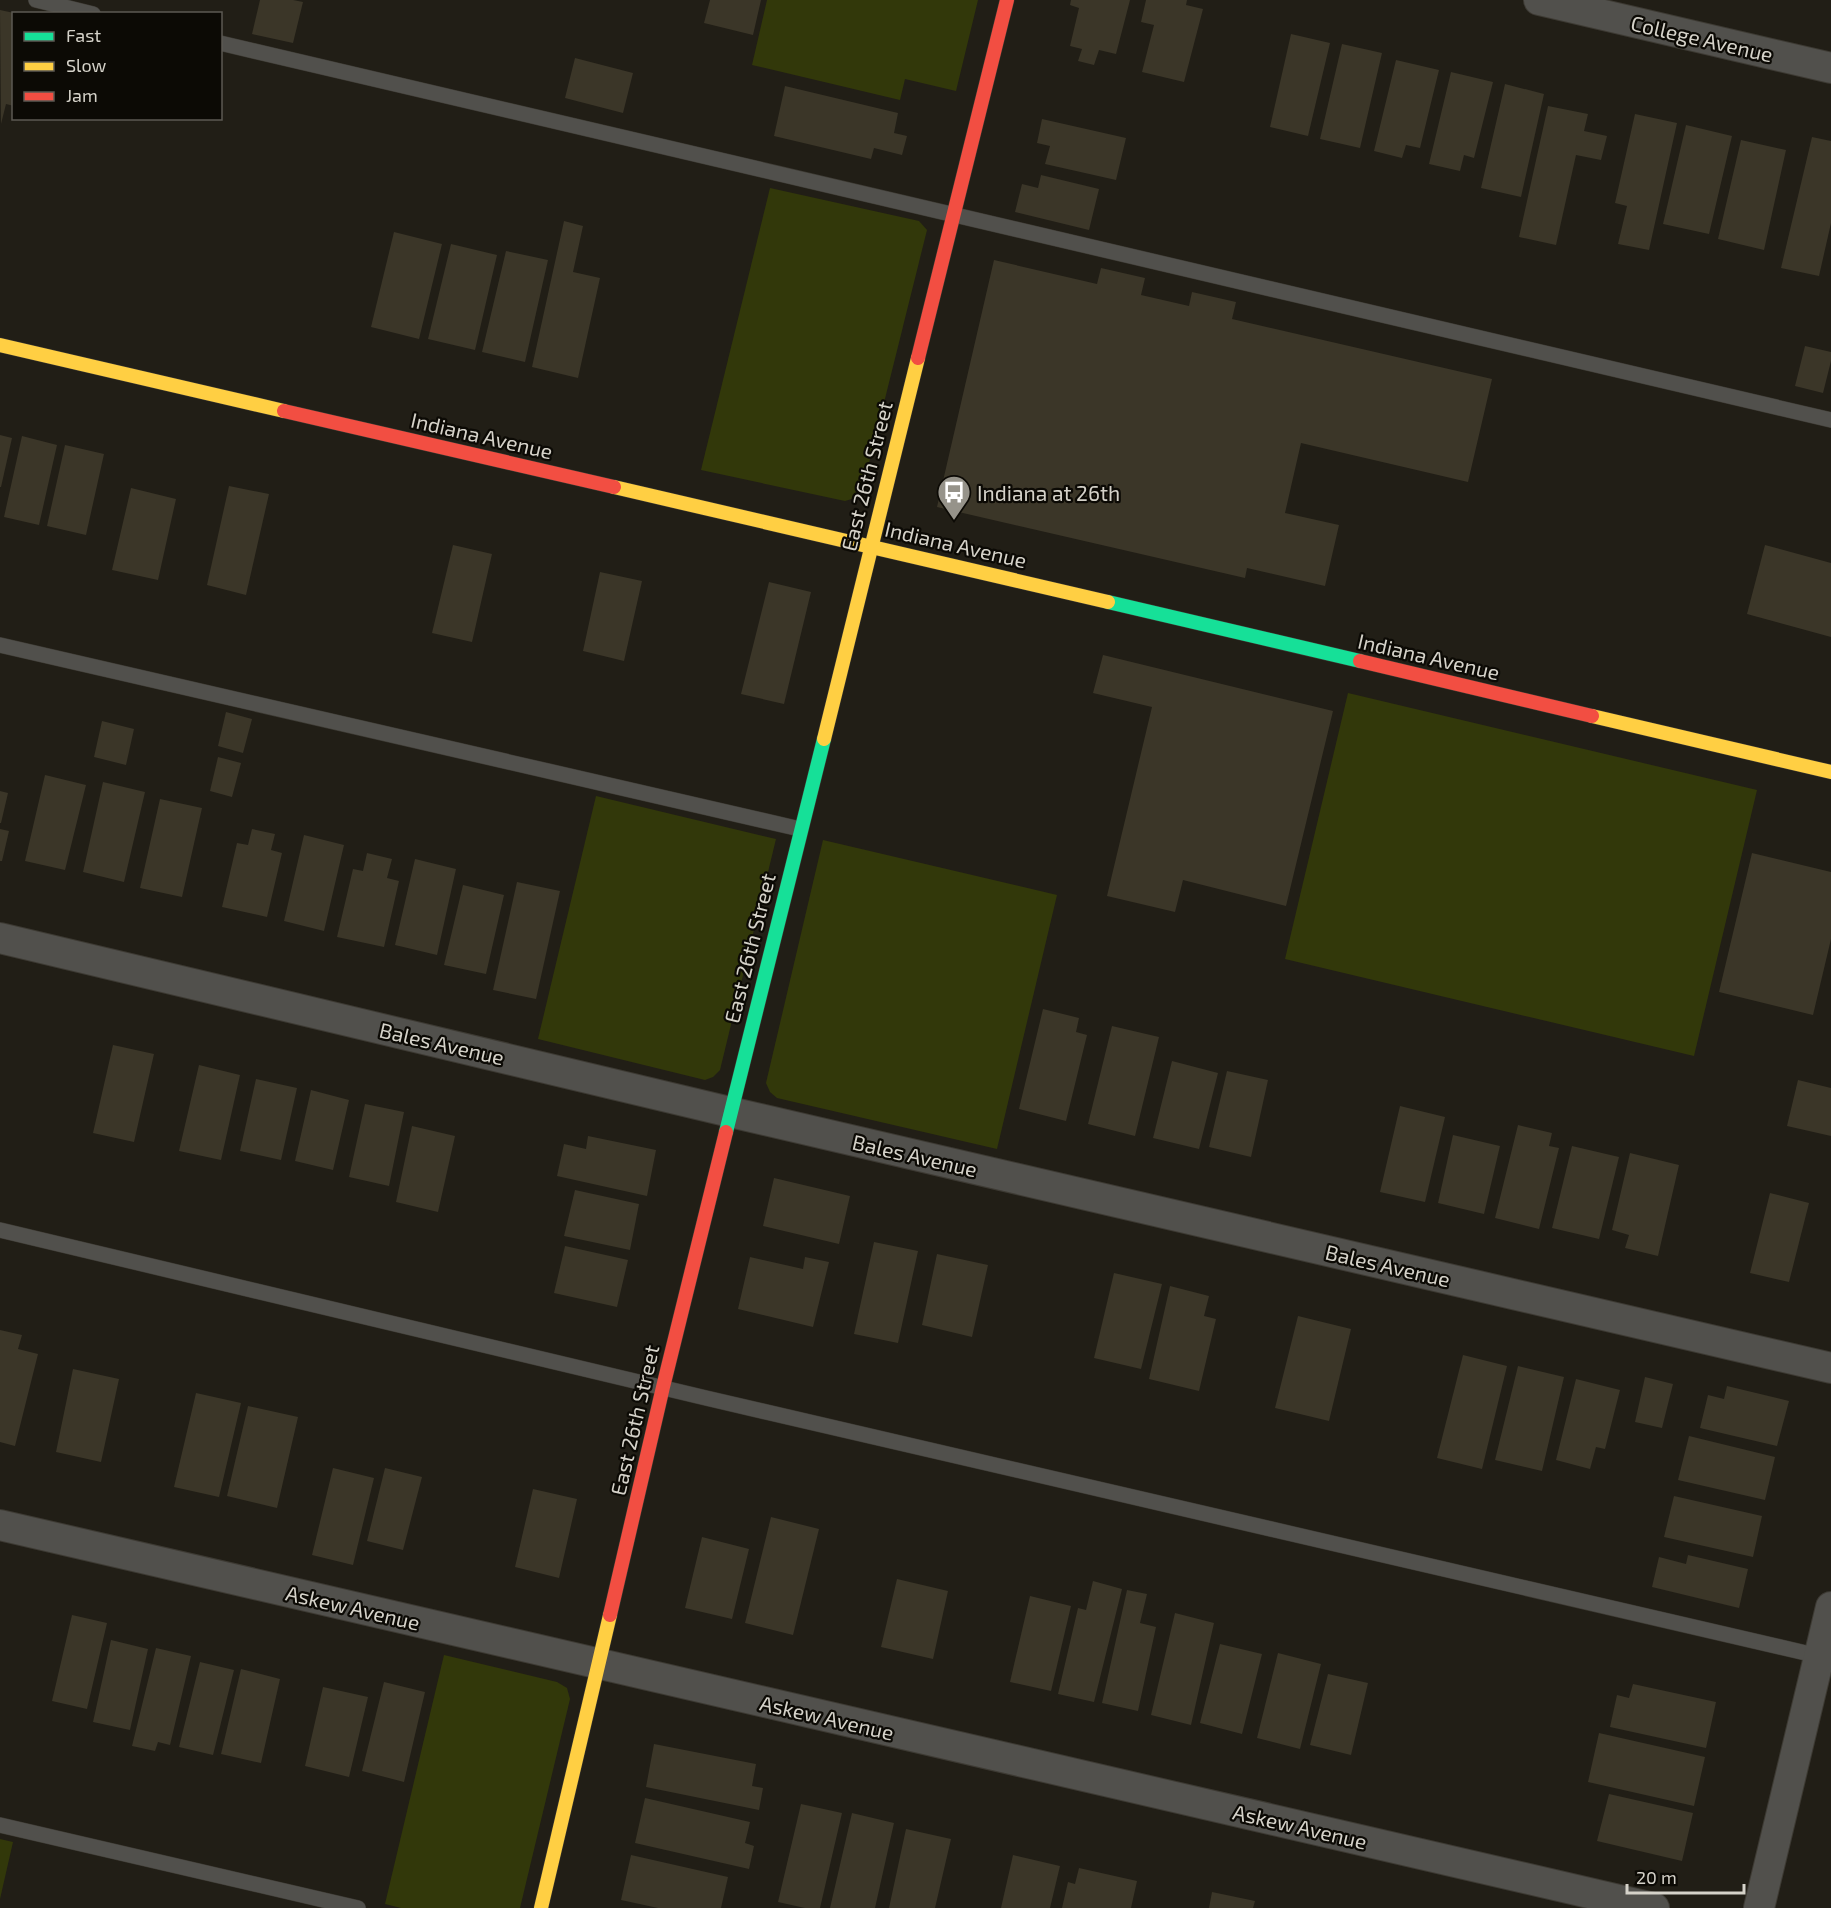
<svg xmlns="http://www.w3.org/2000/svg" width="1831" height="1908" viewBox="0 0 1831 1908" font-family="'Exo 2',sans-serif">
  <rect width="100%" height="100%" fill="#211e16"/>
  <g fill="#32380a">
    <path d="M767,0H978L956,91L905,79L900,100L752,65Z"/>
    <path d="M770,188L919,221L927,230L864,483L855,498L845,501L701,470Z"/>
    <path d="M1348,693L1757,790L1694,1056L1285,959Z"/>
    <path d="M596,796L776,839L720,1070L713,1077L705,1080L538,1039Z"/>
    <path d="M823,840L1057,895L997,1149L777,1098L770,1092L766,1083Z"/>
    <path d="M444,1655L557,1682L567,1688L570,1699L520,1908H401L385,1904Z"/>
    <path d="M0,1839L13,1842L0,1899Z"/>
  </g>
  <g fill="#3b3628">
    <path d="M260,0H293L303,2L293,43L252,34Z"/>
    <path d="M710,0H761L753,35L704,23Z"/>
    <path d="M1071,0H1130L1116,54L1099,50L1094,65L1078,61L1082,49L1070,46L1079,8L1070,5Z"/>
    <path d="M1146,0H1187L1186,5L1203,9L1184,82L1142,72L1154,25L1141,22Z"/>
    <path d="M0,10L14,13V106L6,104L1,124Z"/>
    <path d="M1291,34L1330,43L1308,136L1270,127Z"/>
    <path d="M1342,44L1382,53L1360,148L1320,139Z"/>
    <path d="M575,58L633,73L623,113L565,98Z"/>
    <path d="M1396,60L1439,70L1420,148L1406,145L1402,158L1374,151Z"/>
    <path d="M1451,72L1493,82L1474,158L1464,155L1460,171L1429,164Z"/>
    <path d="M1505,84L1544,94L1521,197L1481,188Z"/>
    <path d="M785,86L898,113L894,133L907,136L902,155L874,148L871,159L774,136Z"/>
    <path d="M1548,106L1588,114L1584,131L1607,136L1601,160L1576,155L1556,245L1519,237Z"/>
    <path d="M1635,114L1677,123L1649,250L1618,244L1627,206L1615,203Z"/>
    <path d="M1042,119L1126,138L1116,180L1045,164L1050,146L1037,143Z"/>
    <path d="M1686,125L1732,136L1709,234L1663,224Z"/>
    <path d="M1812,137L1831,141V223L1819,276L1781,268Z"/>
    <path d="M1741,140L1786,150L1764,250L1718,239Z"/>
    <path d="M1041,175L1099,189L1089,230L1015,212L1022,184L1038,188Z"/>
    <path d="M564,221L583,226L573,272L600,278L578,378L532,367Z"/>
    <path d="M394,232L442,244L419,339L371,327Z"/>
    <path d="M451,244L497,255L475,350L428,339Z"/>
    <path d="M506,251L548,260L525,362L482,352Z"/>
    <path d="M994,260L1097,284L1101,268L1145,278L1141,295L1189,306L1192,292L1236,302L1232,319L1492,379L1468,482L1301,443L1285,513L1339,525L1325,586L1247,568L1245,578L937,507Z"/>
    <path d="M1805,346L1831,352V361L1823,393L1795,386Z"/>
    <path d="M0,435L12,438L1,487H0Z"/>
    <path d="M22,436L57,445L39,525L4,517Z"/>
    <path d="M65,445L104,454L86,535L47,526Z"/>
    <path d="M229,486L269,494L246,595L207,585Z"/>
    <path d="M131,488L176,499L158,580L112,570Z"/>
    <path d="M453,545L492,554L472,642L432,633Z"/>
    <path d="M1765,545L1831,563V637L1747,614Z"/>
    <path d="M600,572L642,581L624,661L583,651Z"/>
    <path d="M769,582L811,592L784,704L741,694Z"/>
    <path d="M1103,655L1333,711L1286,906L1183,880L1175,912L1107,896L1152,707L1093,693Z"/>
    <path d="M226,712L252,719L243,753L218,746Z"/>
    <path d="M102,721L134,729L126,765L94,757Z"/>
    <path d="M218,757L241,763L232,797L210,791Z"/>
    <path d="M45,775L86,785L65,870L25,861Z"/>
    <path d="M103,782L145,792L124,882L83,872Z"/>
    <path d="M0,791L8,793L1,823H0Z"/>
    <path d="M160,799L202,808L182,897L140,888Z"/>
    <path d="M0,829L9,831L2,861H0Z"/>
    <path d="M252,829L275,834L271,850L282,853L267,917L222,907L237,843L248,845Z"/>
    <path d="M304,835L344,845L324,931L284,921Z"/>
    <path d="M367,853L392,859L387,878L399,881L384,947L337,937L353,869L363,871Z"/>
    <path d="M1752,853L1831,872V939L1813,1015L1719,992Z"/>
    <path d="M415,859L456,869L437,955L395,945Z"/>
    <path d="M517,882L560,891L536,999L493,990Z"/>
    <path d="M463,885L504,895L486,974L444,965Z"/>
    <path d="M1043,1009L1079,1018L1076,1032L1087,1035L1066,1121L1019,1109Z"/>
    <path d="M1112,1026L1159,1037L1135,1136L1088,1124Z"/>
    <path d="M113,1045L154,1054L134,1142L93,1133Z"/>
    <path d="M1172,1061L1218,1073L1199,1149L1153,1138Z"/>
    <path d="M199,1065L240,1075L221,1160L179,1151Z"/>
    <path d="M1227,1071L1268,1080L1251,1157L1209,1147Z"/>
    <path d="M256,1079L297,1088L281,1160L240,1151Z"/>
    <path d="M1798,1080L1831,1088V1136L1787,1126Z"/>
    <path d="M311,1090L349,1100L333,1170L295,1161Z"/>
    <path d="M365,1104L404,1112L389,1186L349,1177Z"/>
    <path d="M1400,1106L1445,1117L1425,1202L1380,1192Z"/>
    <path d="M1518,1125L1552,1133L1549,1146L1559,1148L1539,1229L1495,1218Z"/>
    <path d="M412,1126L455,1136L438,1212L396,1202Z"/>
    <path d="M1453,1135L1500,1146L1484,1214L1438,1203Z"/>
    <path d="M588,1136L656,1150L647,1196L557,1176L564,1144L586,1149Z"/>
    <path d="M1572,1146L1619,1157L1599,1239L1552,1228Z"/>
    <path d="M1630,1153L1679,1165L1658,1256L1625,1248L1629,1235L1612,1230Z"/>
    <path d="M774,1178L850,1196L839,1244L763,1226Z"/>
    <path d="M575,1190L639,1204L630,1250L564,1236Z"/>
    <path d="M1770,1193L1809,1203L1789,1282L1750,1273Z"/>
    <path d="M874,1242L918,1251L898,1343L854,1334Z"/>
    <path d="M565,1246L628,1260L617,1307L554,1293Z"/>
    <path d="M937,1254L988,1265L972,1337L922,1325Z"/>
    <path d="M750,1257L803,1269L805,1257L829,1262L813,1327L738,1309Z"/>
    <path d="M1114,1273L1162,1284L1141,1369L1094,1358Z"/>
    <path d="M1170,1286L1209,1296L1204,1316L1216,1319L1199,1391L1149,1379Z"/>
    <path d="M1298,1316L1351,1329L1329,1421L1275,1408Z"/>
    <path d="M0,1330L22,1335L18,1349L38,1354L15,1446L0,1442Z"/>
    <path d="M1463,1355L1507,1366L1482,1469L1437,1458Z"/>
    <path d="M1518,1366L1564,1377L1542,1471L1495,1460Z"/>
    <path d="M73,1369L119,1379L101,1462L56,1452Z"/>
    <path d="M1645,1377L1673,1384L1662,1428L1635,1422Z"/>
    <path d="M1576,1379L1620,1390L1605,1449L1596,1447L1590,1469L1556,1460Z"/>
    <path d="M1727,1386L1789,1401L1777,1446L1700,1428L1708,1395L1724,1399Z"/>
    <path d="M196,1393L241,1403L219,1497L174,1487Z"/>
    <path d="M248,1406L298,1417L277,1508L227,1496Z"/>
    <path d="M1689,1436L1775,1457L1765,1500L1678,1480Z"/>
    <path d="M333,1468L374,1478L353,1565L312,1555Z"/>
    <path d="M385,1468L422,1477L403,1550L367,1541Z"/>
    <path d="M533,1489L577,1499L559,1578L515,1567Z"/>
    <path d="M1674,1496L1762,1516L1753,1557L1664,1537Z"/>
    <path d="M771,1517L819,1529L793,1635L745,1623Z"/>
    <path d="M702,1537L749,1549L732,1619L685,1608Z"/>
    <path d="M1688,1555L1748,1569L1739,1608L1652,1587L1659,1557L1686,1564Z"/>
    <path d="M897,1579L948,1591L933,1659L881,1647Z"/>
    <path d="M1093,1581L1122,1589L1094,1702L1058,1694L1078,1608L1086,1610Z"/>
    <path d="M1127,1590L1147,1594L1140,1623L1156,1627L1138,1711L1102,1703Z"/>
    <path d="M1030,1596L1071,1606L1051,1691L1010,1682Z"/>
    <path d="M1175,1613L1214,1623L1191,1725L1151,1715Z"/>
    <path d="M72,1615L107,1623L87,1709L52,1701Z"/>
    <path d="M111,1640L148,1649L130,1730L93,1722Z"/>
    <path d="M1220,1644L1262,1654L1242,1734L1200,1723Z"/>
    <path d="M156,1648L191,1656L170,1745L158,1742L155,1751L132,1746Z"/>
    <path d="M1278,1653L1321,1664L1300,1749L1257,1738Z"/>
    <path d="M200,1662L234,1670L213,1755L179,1747Z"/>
    <path d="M241,1669L280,1679L261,1763L221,1754Z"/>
    <path d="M1328,1674L1368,1683L1351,1755L1310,1745Z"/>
    <path d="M384,1682L425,1692L404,1782L362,1771Z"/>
    <path d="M1633,1684L1716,1702L1706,1748L1610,1727L1617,1695L1629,1698Z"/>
    <path d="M323,1687L368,1697L349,1777L305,1766Z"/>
    <path d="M1599,1733L1705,1757L1694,1806L1588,1782Z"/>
    <path d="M654,1744L756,1764L752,1786L763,1788L759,1810L646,1787Z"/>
    <path d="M1609,1794L1693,1813L1682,1861L1597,1841Z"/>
    <path d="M645,1798L750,1822L745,1843L754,1846L749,1869L635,1843Z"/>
    <path d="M801,1804L842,1813L820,1908H805L778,1902Z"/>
    <path d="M852,1813L894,1823L875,1908H830Z"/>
    <path d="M906,1829L951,1839L935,1908H889Z"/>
    <path d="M631,1855L728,1877L721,1908H658L621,1900Z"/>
    <path d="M1013,1855L1060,1866L1050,1908H1001Z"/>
    <path d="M1079,1868L1137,1881L1131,1908H1062L1068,1882L1075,1884Z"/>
    <path d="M1212,1892L1255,1901L1253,1908H1209Z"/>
  </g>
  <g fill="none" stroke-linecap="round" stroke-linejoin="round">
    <defs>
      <g id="lane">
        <path d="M36,0L93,14"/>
        <path d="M220,43L1831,420"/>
        <path d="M0,645L800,829"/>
        <path d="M0,1230L706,1398L1823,1657"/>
        <path d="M0,1825L358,1908"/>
      </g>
      <g id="street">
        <path d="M1539,0L1831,68"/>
        <path d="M0,938L730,1112L1831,1368"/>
        <path d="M0,1525L1654,1908"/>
        <path d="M1759,1908L1831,1607"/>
      </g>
      <g id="fast">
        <path d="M1108,602L1360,661"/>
        <path d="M726,1132L824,739"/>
      </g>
      <g id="slow">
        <path d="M0,345L284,411"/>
        <path d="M614,487L1108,602"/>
        <path d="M1592,716L1831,772"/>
        <path d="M824,739L918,358"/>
        <path d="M541,1908L610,1615"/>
      </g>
      <g id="jam">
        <path d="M918,358L1007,0"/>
        <path d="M284,411L614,487"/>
        <path d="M1360,661L1592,716"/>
        <path d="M610,1615L663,1387L726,1132"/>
      </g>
    </defs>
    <use href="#lane" stroke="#3d3a33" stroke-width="16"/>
    <use href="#street" stroke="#3d3a33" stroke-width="32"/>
    <use href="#fast" stroke="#3d3a33" stroke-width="15"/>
    <use href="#slow" stroke="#3d3a33" stroke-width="15"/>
    <use href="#jam" stroke="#3d3a33" stroke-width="15"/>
    <use href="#lane" stroke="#51504c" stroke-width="15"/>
    <use href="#street" stroke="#51504c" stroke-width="30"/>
    <use href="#fast" stroke="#16e098" stroke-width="14"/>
    <use href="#slow" stroke="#ffcf43" stroke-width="14"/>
    <use href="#jam" stroke="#f24e42" stroke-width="14"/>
  </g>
  <defs>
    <symbol id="bus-pin" viewBox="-11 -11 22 30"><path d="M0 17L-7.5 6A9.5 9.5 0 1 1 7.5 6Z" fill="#96938a" stroke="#0c0a05"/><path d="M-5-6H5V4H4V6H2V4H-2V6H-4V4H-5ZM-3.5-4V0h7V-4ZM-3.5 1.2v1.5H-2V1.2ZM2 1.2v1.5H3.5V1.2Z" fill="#fff"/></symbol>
  </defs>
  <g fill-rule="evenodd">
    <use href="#bus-pin" x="935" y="473" width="38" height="52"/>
  </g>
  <g text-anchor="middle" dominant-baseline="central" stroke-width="4.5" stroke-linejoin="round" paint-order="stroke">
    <g font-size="21" fill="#d5d2c9" stroke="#0c0a05">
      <text transform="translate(1702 38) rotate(13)">College Avenue</text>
      <text transform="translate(482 435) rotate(13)">Indiana Avenue</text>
      <text transform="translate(866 476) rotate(-76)">East 26th Street</text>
      <text transform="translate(956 544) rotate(13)">Indiana Avenue</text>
      <text transform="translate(1429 656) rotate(13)">Indiana Avenue</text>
      <text transform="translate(749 948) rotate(-76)">East 26th Street</text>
      <text transform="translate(442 1043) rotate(13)">Bales Avenue</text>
      <text transform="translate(915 1155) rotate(13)">Bales Avenue</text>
      <text transform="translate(1388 1265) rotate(13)">Bales Avenue</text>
      <text transform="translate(634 1420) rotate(-77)">East 26th Street</text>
      <text transform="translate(353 1607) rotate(13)">Askew Avenue</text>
      <text transform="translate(827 1717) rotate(13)">Askew Avenue</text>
      <text transform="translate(1300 1826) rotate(13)">Askew Avenue</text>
    </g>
    <g font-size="21" fill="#d5d2c9" stroke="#0c0a05" text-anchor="start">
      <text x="977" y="492">Indiana at 26th</text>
    </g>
  </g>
  <rect x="12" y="12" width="210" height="108" fill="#0c0a05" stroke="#5c5a53" stroke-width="1.5"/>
  <rect x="24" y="32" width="30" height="9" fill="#16e098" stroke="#5c5a53" stroke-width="1.5"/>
  <text x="66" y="42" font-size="18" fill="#d5d2c9">Fast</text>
  <rect x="24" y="62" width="30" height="9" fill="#ffcf43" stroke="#5c5a53" stroke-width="1.5"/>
  <text x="66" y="72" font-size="18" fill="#d5d2c9">Slow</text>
  <rect x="24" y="92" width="30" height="9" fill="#f24e42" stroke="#5c5a53" stroke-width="1.5"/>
  <text x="66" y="102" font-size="18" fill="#d5d2c9">Jam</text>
  <path d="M1627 1884v9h117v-9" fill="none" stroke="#d5d2c9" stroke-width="3"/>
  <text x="1636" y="1884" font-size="18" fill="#d5d2c9" stroke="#0c0a05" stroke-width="4.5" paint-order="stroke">20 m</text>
</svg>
